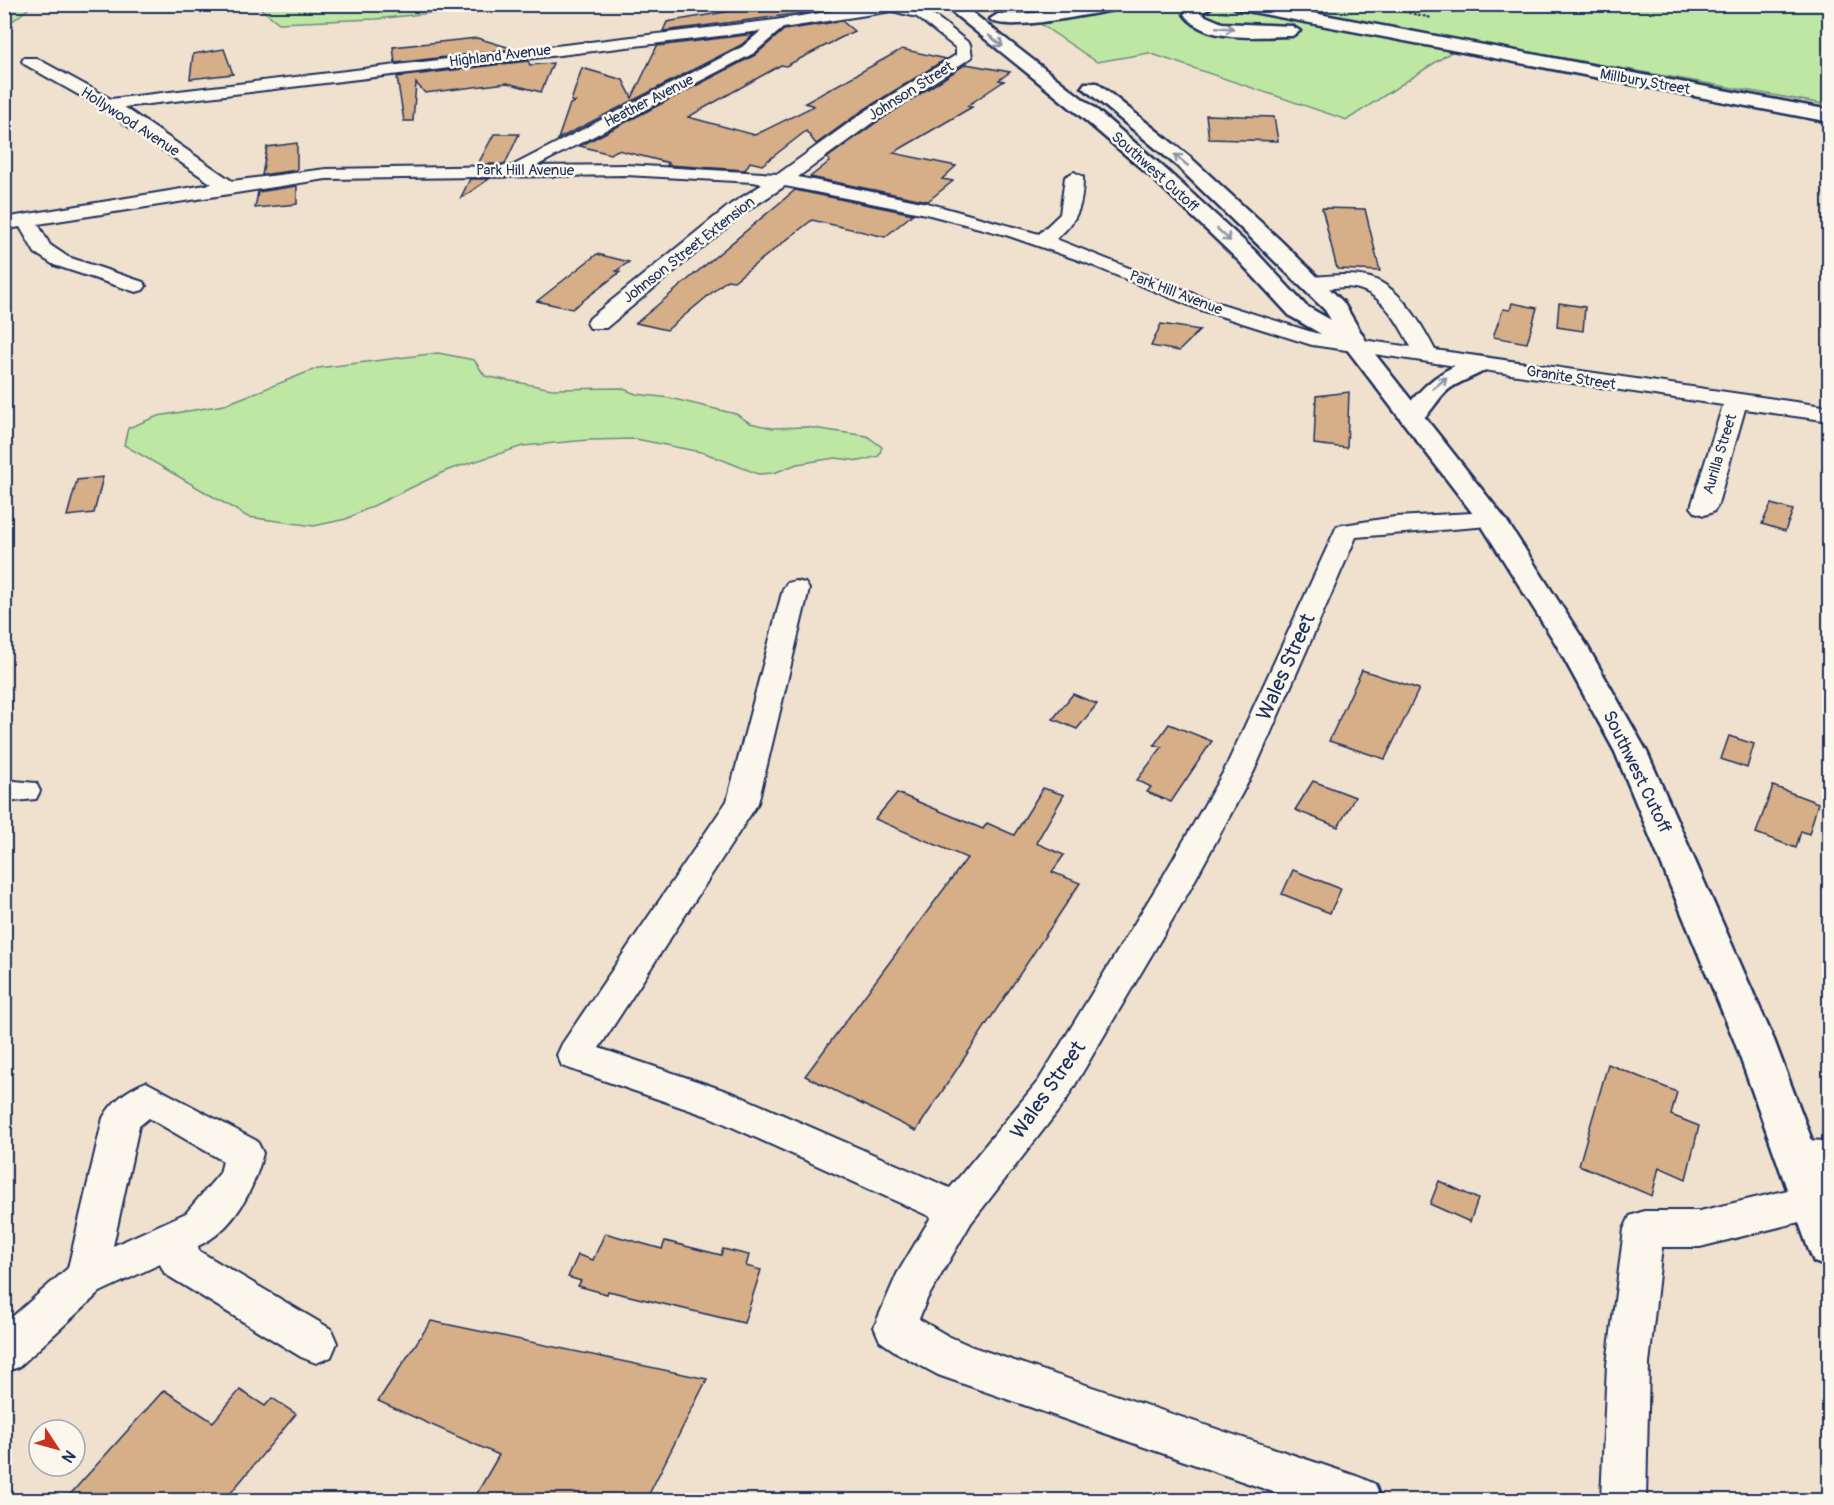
<svg xmlns="http://www.w3.org/2000/svg" width="1834" height="1505" viewBox="0 0 1834 1505" font-family="Pangolin,sans-serif">
  <rect width="100%" height="100%" fill="#f0e1ce"/>
  <filter id="ink" filterUnits="userSpaceOnUse"><feTurbulence type="fractalNoise" baseFrequency=".0167" numOctaves="2"/><feDisplacementMap in="SourceGraphic" scale="12" xChannelSelector="R" yChannelSelector="G"/><feConvolveMatrix kernelMatrix="1 2 1 2 8 2 1 2 1" color-interpolation-filters="sRGB"/></filter>
  <g filter="url(#ink)">
    <g fill="#bee7a3" stroke="#6c8b80" stroke-width="1.5">
      <path d="M5,4H33V5L5,27Z"/>
      <path d="M256,5H503L376,19L279,23Z"/>
      <path d="M1012,5H1829V105L1468,41L1347,120L1149,53L1097,62Z"/>
      <path d="M438,353L474,360L485,376L552,389L621,388L636,394L670,398L736,414L750,423L772,428L806,427L867,436L882,447L879,456L860,461L835,458L797,464L774,473L758,474L705,453L636,439L588,440L523,446L448,470L346,519L314,526L248,517L124,445L128,428L158,416L224,405L318,368Z"/>
    </g>
    <g fill="#d6ae88" stroke="#1b2f5e" stroke-width="1.5">
      <path d="M772,4H821L827,10L663,31L667,22L672,21Z"/>
      <path d="M842,21L854,31L786,66L781,65L688,117L755,135L814,106L805,103L902,49L946,59L863,110L816,144L806,131L762,165L750,162L745,170L667,165L669,163L618,150L610,154L580,146L755,55L784,30Z"/>
      <path d="M754,34L741,45L558,139L570,104L575,102L571,101L582,68L623,80L632,98L657,46Z"/>
      <path d="M477,38L514,49L395,63L393,47Z"/>
      <path d="M224,49L233,74L190,79L193,54Z"/>
      <path d="M528,61L530,65L553,63L541,92L507,83L425,93L416,83L413,121H404L397,77Z"/>
      <path d="M966,64L1010,72L999,80L1004,81L967,106L972,107L893,153L956,166L942,179L953,181L928,201L810,177L830,161L827,158L877,122Z"/>
      <path d="M1206,115L1274,117L1278,141L1209,139Z"/>
      <path d="M494,134H519L505,164H478Z"/>
      <path d="M297,143V170L262,175L267,147Z"/>
      <path d="M470,179H489L460,199Z"/>
      <path d="M297,186V204L255,208L258,192Z"/>
      <path d="M795,190L913,214L885,237L812,220L734,281L727,280L667,330L636,323Z"/>
      <path d="M1322,208L1365,209L1380,271L1337,269Z"/>
      <path d="M597,254L629,262L616,271L620,272L572,309L537,301Z"/>
      <path d="M1512,303L1537,308L1527,343L1493,337L1503,309L1510,310Z"/>
      <path d="M1559,303L1585,307L1583,331L1557,327Z"/>
      <path d="M1161,324L1200,330L1179,351L1151,346Z"/>
      <path d="M1349,392L1347,448L1314,444L1316,396Z"/>
      <path d="M103,477L94,513L67,516L77,480Z"/>
      <path d="M1771,504L1793,510L1785,531L1762,524Z"/>
      <path d="M1362,670L1419,689L1385,759L1329,741Z"/>
      <path d="M1073,694L1097,704L1077,729L1053,719Z"/>
      <path d="M1169,724L1212,741L1171,802L1147,792L1151,787L1137,780L1162,747L1154,745Z"/>
      <path d="M1729,736L1754,744L1747,768L1721,759Z"/>
      <path d="M1313,781L1355,797L1338,827L1295,810Z"/>
      <path d="M1773,786L1818,803L1809,834L1801,831L1796,848L1756,833Z"/>
      <path d="M1043,788L1064,795L1036,843L1064,855L1052,872L1080,883L916,1131L805,1076L967,858L875,819L897,793L983,829L987,823L1014,835Z"/>
      <path d="M1293,870L1341,889L1330,913L1282,894Z"/>
      <path d="M1608,1064L1677,1092L1671,1115L1699,1126L1686,1179L1659,1167L1652,1196L1579,1165Z"/>
      <path d="M1439,1181L1478,1199L1470,1222L1430,1204Z"/>
      <path d="M605,1233L662,1249L665,1241L721,1255L723,1249L749,1255L746,1266L761,1270L744,1323L608,1291L607,1294L578,1286L581,1281L568,1277L578,1255L593,1260Z"/>
      <path d="M431,1321L707,1379L646,1500H473L499,1455L378,1401Z"/>
      <path d="M164,1390L213,1422L240,1390L265,1406L272,1398L296,1414L225,1500H65Z"/>
    </g>
    <g fill="none" stroke-linecap="round" stroke-linejoin="round">
      <defs>
        <g id="minor">
          <path d="M879,4C929,4 932,14 970,44L972,57L876,120L798,177L927,203L1039,234L1060,214L1065,177L1074,172L1083,177C1083,205 1078,221 1056,239L1212,301L1315,333L1411,347C1397,320 1379,287 1345,287C1331,288 1317,291 1303,287L1300,283L1303,279L1310,277C1329,276 1348,273 1366,277C1398,283 1421,323 1435,350L1830,407V421L1745,409L1717,507L1713,512L1704,515L1695,512L1691,507L1723,405L1312,345L1198,309L1084,262L1006,235L926,214L785,186L745,212L606,328H590L587,323L590,318L731,204L763,184L753,182L626,175L326,179L38,224L50,245L68,257L143,282L146,286L143,290L136,292L54,265L35,253L20,227L4,230V218L212,184L102,108L24,64L22,61L24,58H36L111,99L775,20ZM892,11L917,17L956,48V55L864,112L778,174L626,165L536,166L754,53L783,28ZM761,31L742,47L512,166L326,169L232,181L124,107Z"/>
          <path d="M1492,512L1501,515L1505,520L1501,525L1356,537L1254,771L1188,893L1065,1102L971,1223L927,1299L919,1319L948,1336L973,1347L1359,1477L1375,1484L1381,1500H1296L938,1375L899,1354L880,1341L874,1327L897,1274L931,1217L710,1117L562,1066L557,1055L562,1044L727,801L783,589L787,583L796,581L805,583L809,589L758,803L599,1048L735,1094L950,1188L1039,1080L1164,875L1224,771L1337,526L1395,517Z"/>
          <path d="M4,780L36,783L40,791L36,799L4,802Z"/>
          <path d="M146,1082L257,1141L263,1153C254,1190 234,1230 198,1246L199,1251L331,1329L337,1343L331,1357L316,1363L301,1357L165,1274L160,1264L100,1292L19,1367L4,1372V1324L68,1268L103,1118C112,1101 128,1089 146,1082ZM149,1118L223,1161L220,1173L186,1213L113,1246L139,1126Z"/>
          <path d="M1797,1140L1830,1141V1175L1797,1174L1783,1169L1778,1157L1783,1145Z"/>
          <path d="M1813,1184L1827,1189L1830,1195L1827,1215L1700,1247H1662L1649,1364L1646,1500H1601L1607,1364L1624,1229L1630,1216L1644,1211H1700Z"/>
        </g>
        <g id="major">
          <path d="M942,4H961L1092,106L1162,166L1256,252L1306,306L1331,320L1325,310L1177,166L1082,87L1085,83H1097L1191,158L1280,240L1343,302L1366,341L1363,349H1347L1290,316L1240,262L1148,174L1078,114Z"/>
          <path d="M1087,4H1128L1120,9C1099,12 1002,34 990,19L998,14L1035,13Z"/>
          <path d="M1216,4L1201,14L1222,23L1292,26L1300,31L1292,36C1260,36 1205,44 1184,14L1193,4Z"/>
          <path d="M1229,4H1266L1830,110V122L1237,9Z"/>
          <path d="M1480,357L1489,359L1492,364C1485,374 1460,380 1448,390C1432,403 1427,428 1403,422L1399,417C1421,386 1443,366 1480,357Z"/>
        </g>
        <path id="highway" d="M1355,337L1363,339L1506,520L1586,644L1647,752L1774,1040L1830,1188V1268L1814,1262L1808,1248L1734,1040L1615,752L1556,644L1480,523L1343,344L1347,339Z"/>
      </defs>
      <use href="#minor" stroke="#1b2f5e" stroke-width="4"/>
      <use href="#major" stroke="#1b2f5e" stroke-width="5"/>
      <use href="#highway" stroke="#1b2f5e" stroke-width="5"/>
      <path stroke="#1b2f5e" stroke-width="2" stroke-dasharray="3 2" stroke-linecap="butt" d="M1369,4L1432,18"/>
      <use href="#minor" fill="#fbf7ec" fill-rule="evenodd"/>
      <use href="#major" fill="#fbf7ec" fill-rule="evenodd"/>
      <use href="#highway" fill="#fbf7ec" fill-rule="evenodd"/>
    </g>
    <defs><path id="oneway-shaft" d="M-6 0H5M1.5-3L5.5 0L1.5 3" fill="none" stroke-width="1.6" stroke-linecap="round" stroke-linejoin="round" transform="scale(1.5)"/></defs>
    <g stroke="#8b93a5">
      <use href="#oneway-shaft" transform="translate(1225 28) rotate(5)"/>
      <use href="#oneway-shaft" transform="translate(996 41) rotate(38)"/>
      <use href="#oneway-shaft" transform="translate(1181 160) rotate(-140)"/>
      <use href="#oneway-shaft" transform="translate(1224 235) rotate(43)"/>
      <use href="#oneway-shaft" transform="translate(1440 383) rotate(-39)"/>
    </g>
  </g>
  <g text-anchor="middle" dominant-baseline="central" stroke-width="5" stroke-linejoin="round" paint-order="stroke">
    <g font-size="15" fill="#1b2f5e" stroke="#fbf7ec">
      <text transform="translate(500 56) rotate(-7)">Highland Avenue</text>
      <text transform="translate(1645 82) rotate(10)">Millbury Street</text>
      <text transform="translate(911 91) rotate(-32)">Johnson Street</text>
      <text transform="translate(649 101) rotate(-27)">Heather Avenue</text>
      <text transform="translate(130 122) rotate(33)">Hollywood Avenue</text>
      <text x="525" y="170">Park Hill Avenue</text>
      <text transform="translate(1155 172) rotate(42)">Southwest Cutoff</text>
      <text transform="translate(689 250) rotate(-38)">Johnson Street Extension</text>
      <text transform="translate(1176 293) rotate(21)">Park Hill Avenue</text>
      <text transform="translate(1571 378) rotate(9)">Granite Street</text>
      <text transform="translate(1720 454) rotate(-73)">Aurilla Street</text>
    </g>
    <g font-size="18" fill="#1b2f5e" stroke="#fbf7ec">
      <text transform="translate(1637 772) rotate(64)">Southwest Cutoff</text>
    </g>
    <g font-size="21" fill="#1b2f5e" stroke="#fbf7ec">
      <text transform="translate(1286 667) rotate(-66)">Wales Street</text>
      <text transform="translate(1048 1090) rotate(-55)">Wales Street</text>
    </g>
  </g>
  <rect width="1834" height="1505" fill="none" stroke="#fbf7ec" stroke-width="24"/>
  <rect x="12" y="12" width="1810" height="1481" fill="none" stroke="#1b2f5e" stroke-width="2" filter="url(#ink)"/>
  <g transform="translate(57 1448) rotate(126)"><circle r="28" fill="#fbf7ec" stroke="#a1a7b3" stroke-width="1.5"/>
  <path d="M0-4.5L10 22L0 15L-10 22Z" fill="#c8321e"/>
  <text y="-9" font-size="16" font-weight="bold" text-anchor="middle" fill="#1b2f5e">N</text>
  </g>
</svg>
